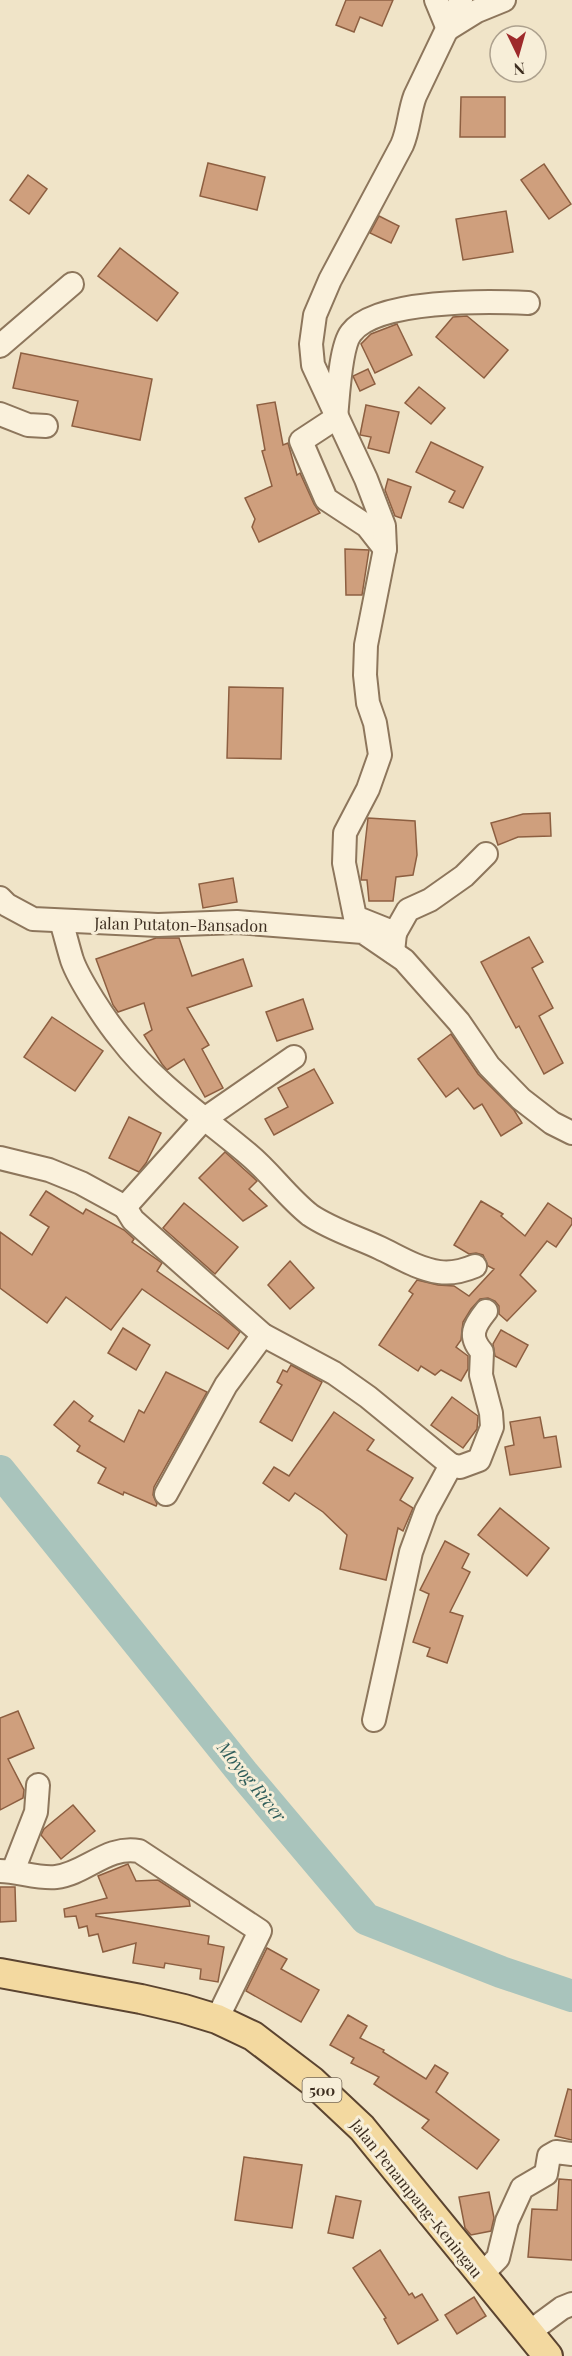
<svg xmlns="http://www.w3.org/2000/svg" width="572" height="2356" viewBox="0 0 572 2356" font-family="'Playfair Display',serif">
  <rect width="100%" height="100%" fill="#f0e4c8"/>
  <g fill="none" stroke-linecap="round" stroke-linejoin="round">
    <path stroke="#a9c4bc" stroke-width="32" d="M0,1471L243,1773L366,1919L501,1972L572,1996"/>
  </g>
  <g fill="#cf9f7d" stroke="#8d5f41" stroke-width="1.5">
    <path d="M346,0H393L382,26L360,17L354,32L336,25Z"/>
    <path d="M461,97H505V137H460Z"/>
    <path d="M208,163L265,177L257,210L200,196Z"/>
    <path d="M544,164L571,204L549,219L521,180Z"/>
    <path d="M28,175L47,189L29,214L10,200Z"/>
    <path d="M506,211L513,252L463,260L456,219Z"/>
    <path d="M379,216L399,226L391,243L370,233Z"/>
    <path d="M120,248L178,293L157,321L98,276Z"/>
    <path d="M467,316L508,350L484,378L436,337L453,317Z"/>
    <path d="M397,324L412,355L375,373L361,344L371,334Z"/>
    <path d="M21,353L152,379L140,440L72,426L78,401L13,388Z"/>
    <path d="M368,369L375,384L360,391L353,376Z"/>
    <path d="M419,387L445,408L431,424L405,403Z"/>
    <path d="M275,402L283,445L288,443L297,475L300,473L314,504L320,513L259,542L252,527L255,519L245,498L272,486L262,451L265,450L257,405Z"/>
    <path d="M366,405L399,412L389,453L368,448L371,437L360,435Z"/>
    <path d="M431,442L483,467L463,508L449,502L455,491L416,472Z"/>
    <path d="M388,479L411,487L401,518L395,516L385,490Z"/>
    <path d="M345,549L369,550L362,595H346Z"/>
    <path d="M229,687L283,688L281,759L227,758Z"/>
    <path d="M550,813L551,836L518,837L498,845L491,823L523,814Z"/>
    <path d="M368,818L415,821L417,855L413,875L396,877L393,901H369L367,880H361Z"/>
    <path d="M233,878L237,902L203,908L199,884Z"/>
    <path d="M529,937L543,962L532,968L553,1008L539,1016L563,1063L544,1074L519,1026L516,1028L481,962Z"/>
    <path d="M156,938H179L192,976L243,959L252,986L187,1008L209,1045L202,1049L223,1088L205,1097L184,1059L167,1070L162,1064L144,1035L152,1030L144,1003L118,1012L113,1005L96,959Z"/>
    <path d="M303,999L313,1029L277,1041L266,1012Z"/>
    <path d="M52,1017L103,1051L75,1091L24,1057Z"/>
    <path d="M451,1034L478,1074L514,1110L522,1123L501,1136L482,1104L474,1109L458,1088L446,1097L418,1059Z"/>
    <path d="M314,1069L333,1103L274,1135L265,1119L288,1107L278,1088Z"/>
    <path d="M129,1117L161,1133L146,1163L139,1172L109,1158Z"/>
    <path d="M225,1152L257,1181L249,1189L267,1206L243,1221L199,1178Z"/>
    <path d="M46,1191L83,1214L86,1209L124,1230L134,1239L132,1242L162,1263L157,1271L221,1316L240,1332L228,1349L142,1289L111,1330L66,1297L47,1323L0,1288V1232L32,1255L49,1227L30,1215Z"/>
    <path d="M481,1201L503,1214L501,1216L525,1236L548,1203L572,1219V1224L556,1247L547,1241L520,1275L536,1291L507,1321L499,1314V1306L495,1301L488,1298L480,1299L471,1309L463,1322L461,1340L456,1347L468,1356V1369L461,1381L441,1370L435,1375L421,1366L418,1371L379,1345L413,1294L409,1291L417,1280L438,1285L454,1286L469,1296L494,1269L488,1266L483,1255L476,1253L469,1254L454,1245Z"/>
    <path d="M184,1203L238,1247L215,1274L163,1228Z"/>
    <path d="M290,1261L314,1288L290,1309L268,1285Z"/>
    <path d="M123,1328L150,1345L136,1370L108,1353Z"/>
    <path d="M501,1330L528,1345L516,1367L495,1356L493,1344Z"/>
    <path d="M291,1365L322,1382L292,1441L260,1422L282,1385L277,1382L283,1370L287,1372Z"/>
    <path d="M166,1372L207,1392L154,1487L153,1495L157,1504L156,1506L124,1492L123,1495L98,1483L106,1468L77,1451L80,1446L54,1425L74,1401L93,1416L89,1421L124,1442L139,1410L144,1413Z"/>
    <path d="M452,1397L478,1416L477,1429L463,1448L431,1425Z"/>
    <path d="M334,1412L374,1440L367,1450L413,1478L400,1500L413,1508L403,1531L398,1528L386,1580L340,1569L347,1535L323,1512L295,1493L289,1501L263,1483L274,1467L289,1476Z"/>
    <path d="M540,1417L544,1438L556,1436L561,1467L510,1475L505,1447L514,1445L510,1422Z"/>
    <path d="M500,1508L549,1548L527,1576L478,1535Z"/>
    <path d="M445,1541L469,1554L462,1568L470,1572L450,1612L463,1616L447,1663L427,1656L430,1648L413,1642L429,1594L420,1590Z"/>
    <path d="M18,1711L34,1748L8,1759L24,1790L23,1798L0,1810V1718Z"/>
    <path d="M73,1805L95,1831L61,1859L41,1835L44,1829Z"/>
    <path d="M128,1864L136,1881L158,1880L189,1900L190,1906L96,1914V1916L209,1936L208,1944L224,1947L218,1982L200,1979L201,1969L165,1963L164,1968L133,1963L136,1943L103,1952L98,1934L89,1936L87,1926L79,1928L76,1916L65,1917L64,1909L107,1898L98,1876Z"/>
    <path d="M0,1887H15L16,1921L0,1922Z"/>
    <path d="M267,1948L287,1959L281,1969L319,1990L301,2022L246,1991Z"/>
    <path d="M348,2015L367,2026L360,2038L384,2050L383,2052L426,2079L435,2065L448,2073L436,2092L499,2140L477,2169L422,2128L429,2120L374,2084L379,2077L351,2063L354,2058L330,2045Z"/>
    <path d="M568,2089L572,2090V2140L555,2136Z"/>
    <path d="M244,2157L302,2165L292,2228L235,2220Z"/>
    <path d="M559,2179L572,2180V2260L528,2257L532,2209L557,2210Z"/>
    <path d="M489,2192L494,2218L491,2231L471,2235L465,2228L459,2197Z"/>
    <path d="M336,2196L361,2201L353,2238L328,2233Z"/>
    <path d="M380,2250L409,2295L412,2293L415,2298L422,2294L438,2320L398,2344L384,2319L386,2318L353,2268Z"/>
    <path d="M474,2297L486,2316L457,2334L445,2315Z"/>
  </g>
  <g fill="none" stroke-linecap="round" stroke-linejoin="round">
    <defs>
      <g id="minor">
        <path d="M436,0L448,29"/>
        <path d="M448,29L477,11L504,0"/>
        <path d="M0,346L72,284"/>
        <path d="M0,414L28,425L46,426"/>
        <path d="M385,549L367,526L326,499L301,441L336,418C338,399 340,347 351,333C376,299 488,301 528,303"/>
        <path d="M0,898L7,905L33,919L158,925L237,922L363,932L404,960L459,1022L489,1066L521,1099L552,1123L572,1133"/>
        <path d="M61,921C65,934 68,947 72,960C79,980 106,1021 120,1038C155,1084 204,1117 248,1154C271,1173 287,1197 310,1215C332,1230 357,1237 380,1248C399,1257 418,1269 439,1272C452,1274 463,1271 475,1266"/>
        <path d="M395,933L408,910L430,900L464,876L486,854"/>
        <path d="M393,952L395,933L355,917L344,863L345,833L368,789L380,755L375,723L368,703L365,675L366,645L385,549L384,526L366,479L313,365L311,344L315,315L330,280L402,145C409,129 409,112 415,96L461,0"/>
        <path d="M0,1158L49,1170L81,1183L125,1207"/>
        <path d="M125,1207L133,1220L263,1335L334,1373L368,1397L451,1465L426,1511L411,1552L374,1720"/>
        <path d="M125,1207L203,1120L294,1057"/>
        <path d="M451,1465L460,1467L479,1460L492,1427L491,1413L481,1375L482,1352C468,1336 474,1326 486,1311"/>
        <path d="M166,1494L226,1385L263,1335"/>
        <path d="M0,1871C18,1871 38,1879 56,1877C85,1874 107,1845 139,1851L260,1931L217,2019"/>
        <path d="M13,1871L36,1812L38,1785"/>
        <path d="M481,2275L498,2258L507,2221L522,2188L546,2174L549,2156L556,2152L572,2154"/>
        <path d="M528,2333L562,2308L572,2304"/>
      </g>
      <path id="major" d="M0,1973L141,1999L184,2009L217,2019L253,2036L312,2081L362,2128L548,2356"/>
    </defs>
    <use href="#minor" stroke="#8d765c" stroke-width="26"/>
    <use href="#major" stroke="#5b4430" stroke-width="32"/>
    <use href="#minor" stroke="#faf1dc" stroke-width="22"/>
    <use href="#major" stroke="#f3d9a0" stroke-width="28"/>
  </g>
  <g text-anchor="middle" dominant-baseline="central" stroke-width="6" stroke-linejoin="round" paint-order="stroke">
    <rect fill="#f7eed8" stroke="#756857" stroke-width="1.5" x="302.5" y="2078" width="39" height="24" rx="4.5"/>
    <g font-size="15" font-weight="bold" fill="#3d2e20">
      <text x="322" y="2090">500</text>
    </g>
    <g font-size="16" fill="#3d2e20" stroke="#f7eed8">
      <text transform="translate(181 924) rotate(1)">Jalan Putaton-Bansadon</text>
      <text transform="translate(417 2198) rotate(51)">Jalan Penampang-Keningau</text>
    </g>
    <g font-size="18" font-style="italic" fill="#2f5d5a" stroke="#f7eed8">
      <text transform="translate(252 1781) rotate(51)">Moyog River</text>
    </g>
  </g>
  <g transform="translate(518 54) rotate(175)"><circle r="28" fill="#f7eed8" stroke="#ada18e" stroke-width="1.5"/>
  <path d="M0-4.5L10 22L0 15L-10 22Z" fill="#9e2a2b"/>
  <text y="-9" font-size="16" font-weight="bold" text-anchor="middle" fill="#3d2e20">N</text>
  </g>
</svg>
